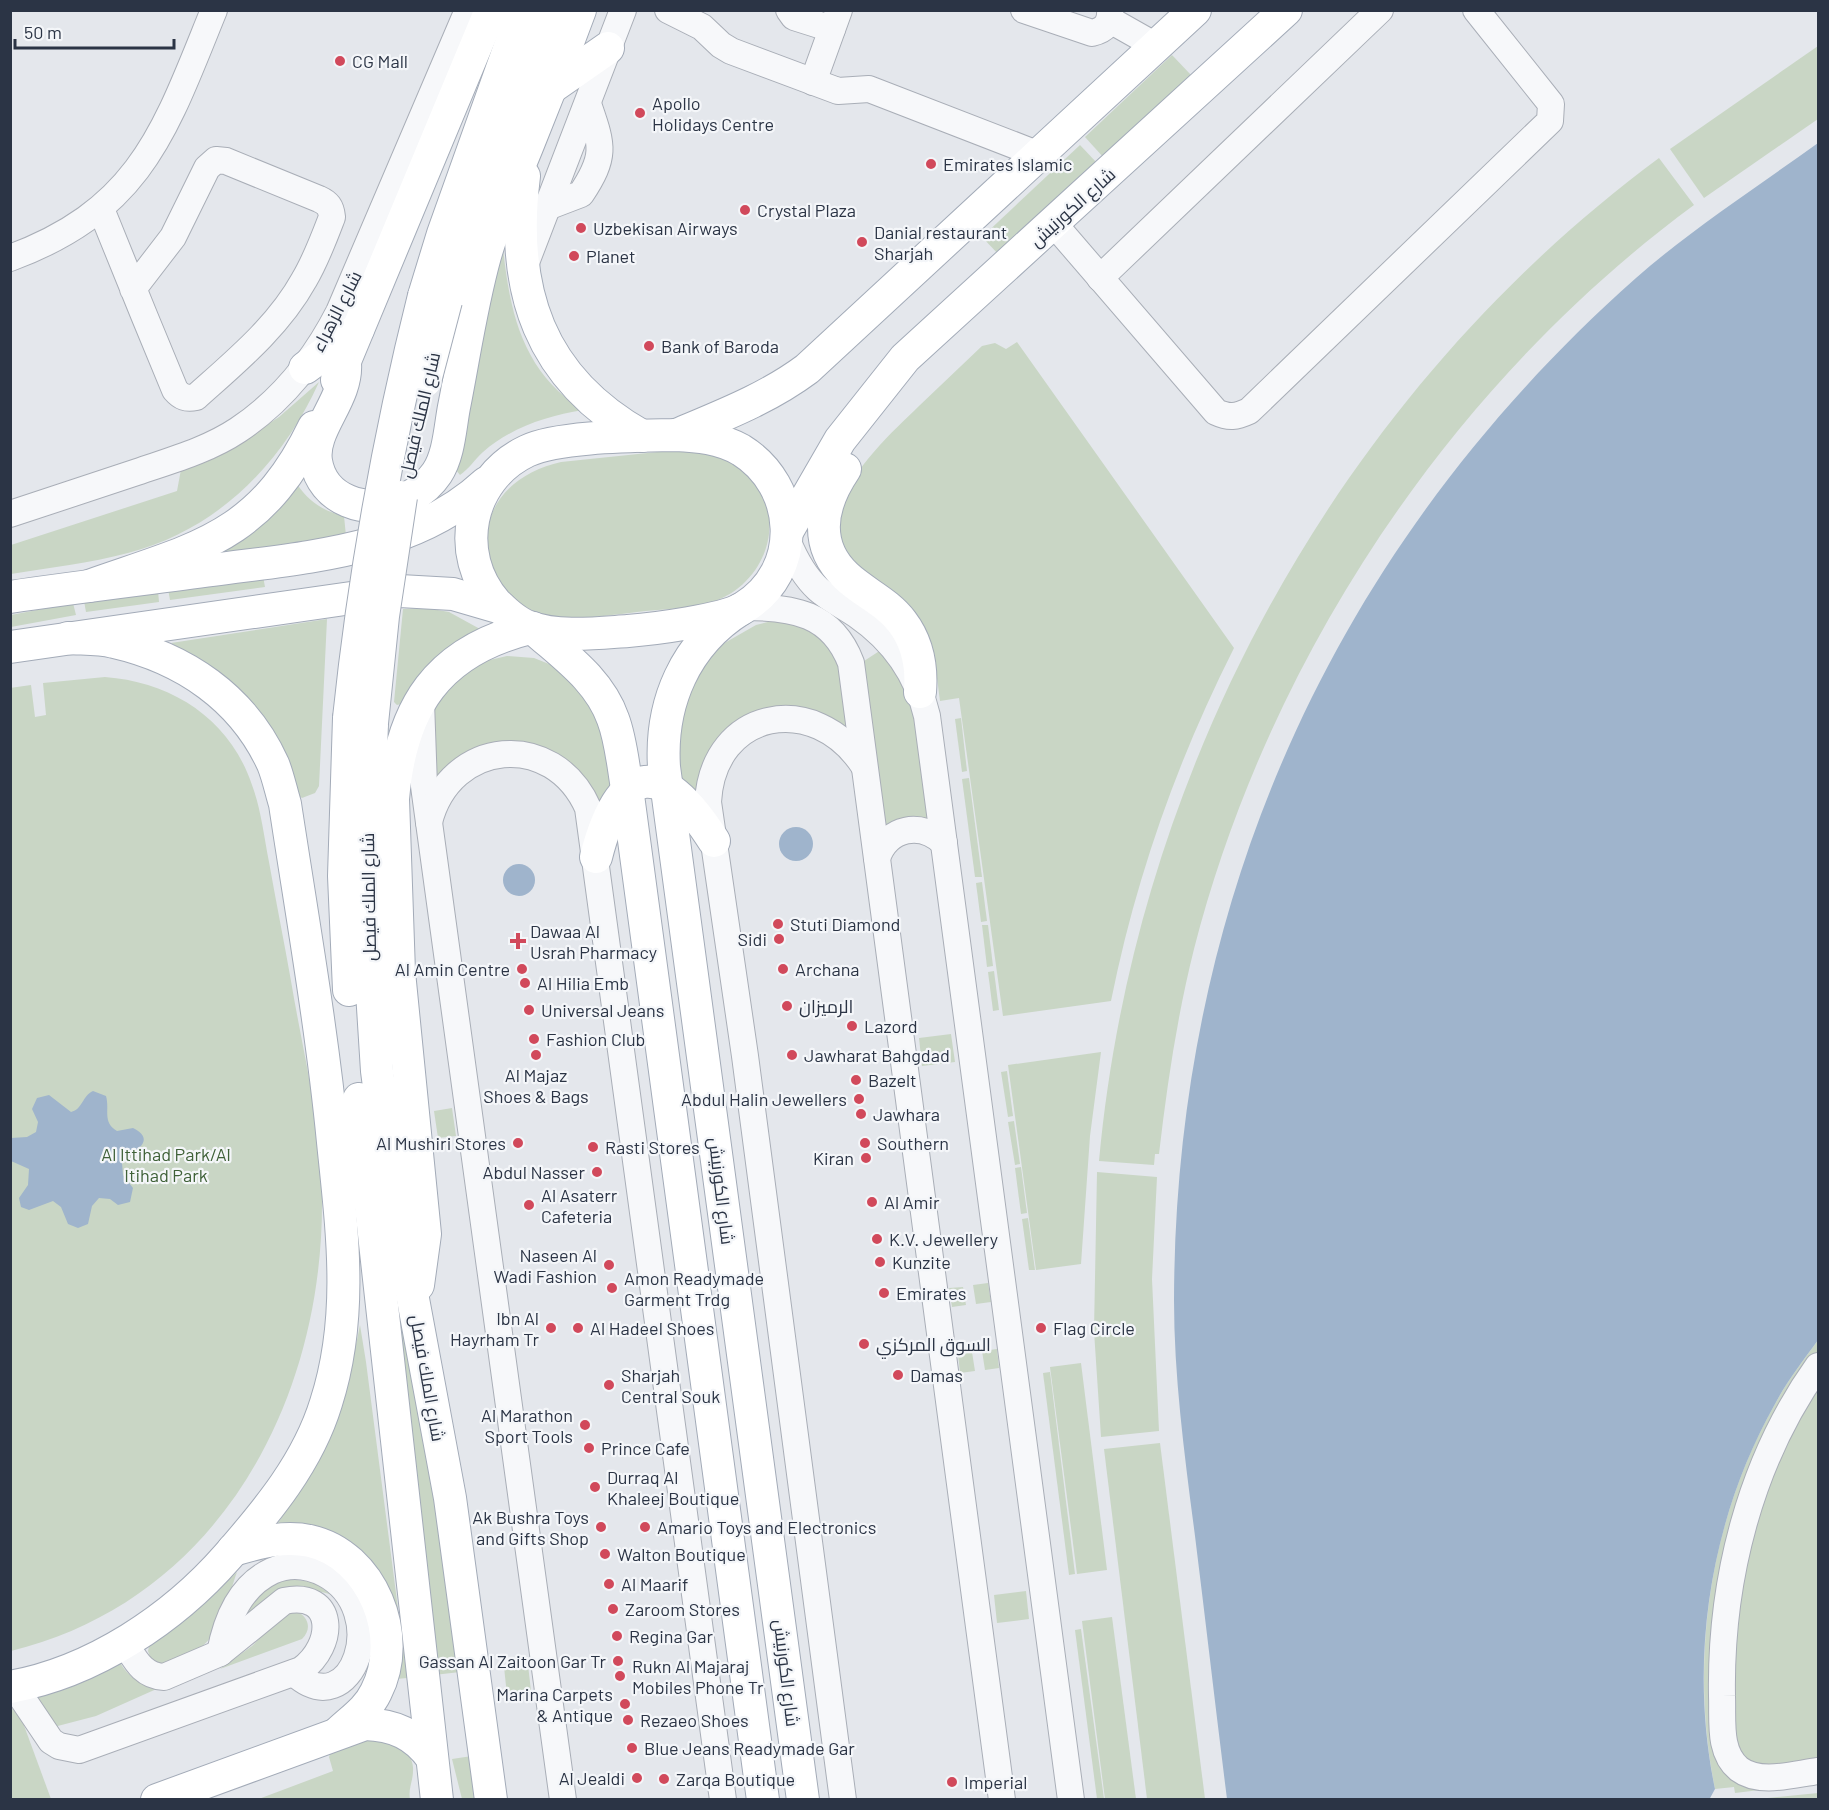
<svg xmlns="http://www.w3.org/2000/svg" width="1829" height="1810" viewBox="0 0 1829 1810" font-family="Barlow,Cairo,sans-serif">
  <rect width="100%" height="100%" fill="#e4e7ec"/>
  <g fill="#c9d6c5">
    <path d="M1818,46V119L1704,198L1670,149Z"/>
    <path d="M1172,55L1191,75L1104,158L1085,137Z"/>
    <path d="M1080,145L1097,163L1000,256L982,237Z"/>
    <path d="M1659,158L1694,205C1451,384 1269,657 1194,949C1177,1017 1167,1085 1159,1154H1155L1154,1165L1099,1161C1135,767 1340,394 1659,158Z"/>
    <path d="M503,248C510,314 523,372 583,410C547,416 512,427 483,452C475,459 469,469 460,475L456,470L485,321Z"/>
    <path d="M1017,342L1234,648C1177,761 1136,877 1111,1001L1003,1016L959,698L940,701C934,654 932,623 893,591C881,582 866,576 856,565C802,512 883,441 919,406C940,386 961,366 982,346L995,343L1006,349Z"/>
    <path d="M319,382C282,464 217,530 128,553C90,563 49,568 11,574V545L177,491L182,464L256,432L279,417Z"/>
    <path d="M686,449C718,452 748,465 763,496C783,540 754,591 709,603C686,609 660,609 637,612C586,618 524,631 496,576C488,561 485,544 488,527C495,491 526,470 561,462Z"/>
    <path d="M297,484C309,502 323,511 344,516L346,536L223,553L244,538Z"/>
    <path d="M263,576L265,587L170,600L168,589Z"/>
    <path d="M158,591L159,602L86,612L84,601Z"/>
    <path d="M73,603L76,615L11,627V615Z"/>
    <path d="M426,608L449,612L480,629C444,645 420,669 401,704L397,705L394,702L403,609Z"/>
    <path d="M327,619L319,786L315,793L302,798L299,796L227,680L210,666L171,643Z"/>
    <path d="M779,619L803,622L837,653L850,731L769,711L700,800L683,781L679,771L677,754L682,704L705,660L721,645L756,625Z"/>
    <path d="M884,648L911,695L931,820L885,828L861,663Z"/>
    <path d="M507,656L534,658L559,668L597,709L611,781L605,812L545,751L437,783L428,725L438,694L481,662Z"/>
    <path d="M105,677C172,682 230,719 252,785C261,809 264,836 269,862C276,902 284,941 291,981C303,1053 322,1125 322,1198C324,1400 219,1600 11,1651L10,688L31,685L35,717L46,715L43,683Z"/>
    <path d="M961,718L967,771L962,772L955,719Z"/>
    <path d="M969,778L982,877H975L962,779Z"/>
    <path d="M982,882L987,921L981,922L976,883Z"/>
    <path d="M982,925H988L993,966L987,967Z"/>
    <path d="M994,971L999,1010L993,1011L988,972Z"/>
    <path d="M951,1034L955,1062L922,1066L919,1038Z"/>
    <path d="M1101,1052L1090,1136L1081,1264L1036,1270L1008,1065Z"/>
    <path d="M1007,1071L1013,1116L1008,1117L1001,1072Z"/>
    <path d="M452,1108L456,1136L438,1138L434,1111Z"/>
    <path d="M1014,1121L1020,1164L1015,1165L1008,1122Z"/>
    <path d="M1021,1167L1027,1213L1021,1214L1015,1168Z"/>
    <path d="M1097,1172L1157,1177L1152,1279L1159,1431L1101,1437L1094,1331Z"/>
    <path d="M1028,1218L1035,1270H1029L1022,1219Z"/>
    <path d="M988,1283L991,1302L976,1304L973,1285Z"/>
    <path d="M963,1287L966,1305L952,1307L949,1288Z"/>
    <path d="M392,1291H399L434,1494L460,1672L434,1675Z"/>
    <path d="M360,1325L366,1362L407,1678L396,1679L397,1654L276,1526C317,1467 347,1396 360,1325Z"/>
    <path d="M1818,1340V1783L1735,1793L1734,1787L1715,1789C1689,1660 1709,1520 1775,1404C1787,1381 1803,1361 1818,1340Z"/>
    <path d="M997,1349L999,1368L985,1370L982,1351Z"/>
    <path d="M972,1352L975,1371L960,1373L958,1354Z"/>
    <path d="M1081,1363L1107,1570L1077,1574L1050,1367Z"/>
    <path d="M1050,1372L1075,1574L1069,1575L1043,1373Z"/>
    <path d="M1160,1443L1205,1799H1147L1104,1449Z"/>
    <path d="M237,1572C228,1597 220,1637 196,1651C185,1657 172,1661 160,1665L151,1660L148,1651L150,1642L190,1616Z"/>
    <path d="M289,1579L313,1582L332,1595C283,1580 280,1591 243,1621C251,1598 265,1584 289,1579Z"/>
    <path d="M1026,1591L1029,1619L997,1623L994,1595Z"/>
    <path d="M296,1611C309,1617 312,1629 302,1639L220,1669L252,1646L284,1613Z"/>
    <path d="M1112,1617L1136,1799H1105L1082,1621Z"/>
    <path d="M1081,1629L1104,1799H1097L1075,1630Z"/>
    <path d="M119,1661C129,1678 141,1686 161,1687L96,1716L50,1728L38,1702L37,1693Z"/>
    <path d="M528,1665L531,1691L507,1695L504,1667Z"/>
    <path d="M10,1706L22,1720L51,1799H11Z"/>
    <path d="M367,1739C385,1740 415,1747 413,1771C413,1781 408,1789 410,1799L256,1800L333,1771L329,1757L331,1751Z"/>
    <path d="M472,1756L478,1799H462L452,1759Z"/>
    <path d="M1818,1793V1799H1758Z"/>
  </g>
  <g fill="#9fb4cc">
    <path d="M1818,143V1340C1803,1361 1787,1381 1775,1404C1710,1519 1688,1660 1715,1789L1709,1800L1227,1799C1216,1712 1206,1624 1195,1536C1185,1458 1174,1379 1174,1300C1175,898 1335,545 1636,278C1693,228 1757,187 1818,143Z"/>
    <circle cx="796" cy="844" r="17"/>
    <circle cx="519" cy="880" r="16"/>
    <path d="M93,1091L106,1096C110,1110 102,1122 117,1131L133,1128C160,1142 129,1153 122,1163L123,1175L133,1188L130,1202L118,1205L110,1199L99,1198L92,1206L88,1224L78,1228L68,1224L61,1207L53,1201L29,1210L21,1207L19,1198L28,1185L29,1169L11,1161V1138L27,1137L36,1132L38,1122L32,1109L37,1098L49,1095L71,1112C83,1109 82,1096 93,1091Z"/>
  </g>
  <g fill="none" stroke-linecap="round" stroke-linejoin="round">
    <defs>
      <g id="minor">
        <path d="M668,10L702,27L721,45L731,51L838,91L869,89L1037,154"/>
        <path d="M789,10L794,17L832,29"/>
        <path d="M1024,10L1092,33C1104,30 1111,24 1110,10"/>
        <path d="M1110,20L1156,46"/>
        <path d="M813,82L839,10"/>
        <path d="M547,207L581,194C607,155 602,145 588,104"/>
        <path d="M101,209C125,269 150,330 175,390C181,397 186,399 196,397C235,362 278,327 304,280C316,260 324,238 332,217C331,207 328,203 319,199L226,161L216,160L207,168L173,237L133,289"/>
        <path d="M1054,224L1216,412C1229,418 1236,417 1249,411L1550,121L1551,104L1476,10"/>
        <path d="M10,258C142,209 165,130 214,10"/>
        <path d="M525,265L623,10"/>
        <path d="M1100,278L1380,10"/>
        <path d="M10,514C53,500 95,486 137,472C172,460 208,450 238,430C283,400 315,359 339,312L468,10"/>
        <path d="M788,542C795,559 804,576 818,589C829,599 844,606 857,615C893,640 917,673 927,716L1071,1800"/>
        <path d="M744,607C793,607 832,613 851,663L1002,1800"/>
        <path d="M421,702L424,786L563,1800"/>
        <path d="M429,822C450,739 553,729 588,808L723,1800"/>
        <path d="M877,858C888,827 921,821 944,843"/>
        <path d="M1818,1366C1750,1461 1720,1581 1722,1696C1723,1720 1718,1752 1739,1769C1760,1785 1794,1774 1818,1771"/>
        <path d="M220,1653C226,1621 240,1586 272,1571C290,1563 308,1565 325,1574C393,1611 352,1726 294,1673"/>
        <path d="M14,1686L51,1741L59,1746L79,1750L301,1670C336,1645 336,1590 284,1601L220,1653L164,1677C142,1676 135,1659 124,1642"/>
        <path d="M843,1800L745,1056L708,802C713,709 815,690 864,766"/>
      </g>
      <g id="major">
        <path d="M552,87L608,48"/>
        <path d="M524,176C510,290 539,378 642,436"/>
        <path d="M424,296L443,234L523,10"/>
        <path d="M446,301C475,202 511,105 551,10"/>
        <path d="M345,363C348,399 311,429 316,461C319,480 331,494 348,501C379,514 419,500 437,473C449,455 450,428 454,407C464,357 471,306 485,256C496,217 514,180 529,142C547,98 564,54 580,10"/>
        <path d="M305,368L358,329"/>
        <path d="M337,380L491,10"/>
        <path d="M679,434C724,415 768,398 807,369L1195,10"/>
        <path d="M675,435C698,436 720,438 741,450C799,486 804,571 743,608C724,620 653,629 628,631C598,633 558,638 529,627C517,623 505,612 496,603C453,554 468,479 527,451C558,436 638,436 675,435Z"/>
        <path d="M845,469C822,503 812,544 846,576C864,593 887,602 902,622C918,643 922,667 920,692"/>
        <path d="M788,530L840,440L905,358L1286,10"/>
        <path d="M89,586C196,548 260,539 314,427"/>
        <path d="M10,597C78,587 146,579 213,570C307,557 413,551 486,483"/>
        <path d="M741,609C685,644 660,703 664,767L803,1800"/>
        <path d="M533,628C563,655 599,679 613,719C621,740 623,765 627,788L763,1800"/>
        <path d="M10,647L400,591L453,594L501,608"/>
        <path d="M372,723L366,897L377,1071L392,1186L450,1498L491,1800"/>
        <path d="M596,857C621,759 663,760 714,841"/>
        <path d="M349,990L344,876L349,718"/>
        <path d="M359,1099L437,1800"/>
        <path d="M418,1285L425,1234L399,972L393,799C401,707 437,651 530,628"/>
        <path d="M233,1550C258,1543 283,1535 310,1541C372,1555 405,1636 376,1692C368,1709 353,1719 339,1732"/>
        <path d="M10,1687C93,1672 173,1619 228,1556C268,1510 308,1462 326,1403C354,1316 342,1230 333,1142C322,1029 302,916 285,804C281,791 278,776 273,764C243,698 184,658 114,642C100,638 83,639 68,638"/>
        <path d="M157,1800L365,1724C394,1725 415,1734 432,1758"/>
      </g>
    </defs>
    <use href="#minor" stroke="#a9aeb7" stroke-width="28"/>
    <use href="#major" stroke="#a3abb8" stroke-width="34"/>
    <use href="#minor" stroke="#f7f8fa" stroke-width="26"/>
    <use href="#major" stroke="#fff" stroke-width="32"/>
    <defs>
      <g id="major-bridge">
        <path d="M425,381L446,301"/>
        <path d="M349,718C364,575 389,435 424,296"/>
        <path d="M372,723L383,616L401,497"/>
      </g>
    </defs>
    <use href="#major-bridge" stroke="#a3abb8" stroke-width="34" stroke-linecap="butt"/>
    <use href="#major-bridge" stroke="#fff" stroke-width="32"/>
  </g>
  <g fill="#d1495b" stroke="#f4f6f9" stroke-width="2">
    <circle cx="340" cy="61" r="6"/>
    <circle cx="640" cy="113" r="6"/>
    <circle cx="931" cy="164" r="6"/>
    <circle cx="745" cy="210" r="6"/>
    <circle cx="581" cy="228" r="6"/>
    <circle cx="862" cy="242" r="6"/>
    <circle cx="574" cy="256" r="6"/>
    <circle cx="649" cy="346" r="6"/>
    <circle cx="778" cy="924" r="6"/>
    <circle cx="779" cy="939" r="6"/>
    <path d="M515 932h6v6h6v6h-6v6h-6v-6h-6v-6h6z"/>
    <circle cx="522" cy="969" r="6"/>
    <circle cx="783" cy="969" r="6"/>
    <circle cx="525" cy="983" r="6"/>
    <circle cx="787" cy="1006" r="6"/>
    <circle cx="529" cy="1010" r="6"/>
    <circle cx="852" cy="1026" r="6"/>
    <circle cx="534" cy="1039" r="6"/>
    <circle cx="536" cy="1055" r="6"/>
    <circle cx="792" cy="1055" r="6"/>
    <circle cx="856" cy="1080" r="6"/>
    <circle cx="859" cy="1099" r="6"/>
    <circle cx="861" cy="1114" r="6"/>
    <circle cx="518" cy="1143" r="6"/>
    <circle cx="865" cy="1143" r="6"/>
    <circle cx="593" cy="1147" r="6"/>
    <circle cx="866" cy="1158" r="6"/>
    <circle cx="597" cy="1172" r="6"/>
    <circle cx="872" cy="1202" r="6"/>
    <circle cx="529" cy="1205" r="6"/>
    <circle cx="877" cy="1239" r="6"/>
    <circle cx="880" cy="1262" r="6"/>
    <circle cx="609" cy="1265" r="6"/>
    <circle cx="612" cy="1288" r="6"/>
    <circle cx="884" cy="1293" r="6"/>
    <circle cx="551" cy="1328" r="6"/>
    <circle cx="578" cy="1328" r="6"/>
    <circle cx="1041" cy="1328" r="6"/>
    <circle cx="864" cy="1344" r="6"/>
    <circle cx="898" cy="1375" r="6"/>
    <circle cx="609" cy="1385" r="6"/>
    <circle cx="585" cy="1425" r="6"/>
    <circle cx="589" cy="1448" r="6"/>
    <circle cx="595" cy="1487" r="6"/>
    <circle cx="601" cy="1527" r="6"/>
    <circle cx="645" cy="1527" r="6"/>
    <circle cx="605" cy="1554" r="6"/>
    <circle cx="609" cy="1584" r="6"/>
    <circle cx="613" cy="1609" r="6"/>
    <circle cx="617" cy="1636" r="6"/>
    <circle cx="618" cy="1661" r="6"/>
    <circle cx="620" cy="1676" r="6"/>
    <circle cx="625" cy="1704" r="6"/>
    <circle cx="628" cy="1720" r="6"/>
    <circle cx="632" cy="1748" r="6"/>
    <circle cx="637" cy="1778" r="6"/>
    <circle cx="664" cy="1779" r="6"/>
    <circle cx="952" cy="1782" r="6"/>
  </g>
  <g text-anchor="middle" dominant-baseline="central" stroke-width="4.5" stroke-linejoin="round" paint-order="stroke">
    <g font-size="18" fill="#2b3445" stroke="#f4f6f9" text-anchor="start">
      <text x="352" y="61">CG Mall</text>
      <text x="652" y="103">Apollo<tspan x="652" dy="21">Holidays Centre</tspan></text>
      <text x="943" y="164">Emirates Islamic</text>
      <text x="757" y="210">Crystal Plaza</text>
      <text x="593" y="228">Uzbekisan Airways</text>
      <text x="874" y="232">Danial restaurant<tspan x="874" dy="21">Sharjah</tspan></text>
      <text x="586" y="256">Planet</text>
      <text x="661" y="346">Bank of Baroda</text>
      <text x="790" y="924">Stuti Diamond</text>
      <text x="530" y="931">Dawaa Al<tspan x="530" dy="21">Usrah Pharmacy</tspan></text>
      <text x="767" y="939" text-anchor="end">Sidi</text>
      <text x="510" y="969" text-anchor="end">Al Amin Centre</text>
      <text x="795" y="969">Archana</text>
      <text x="537" y="983">Al Hilia Emb</text>
      <text x="799" y="1006">الرميزان</text>
      <text x="541" y="1010">Universal Jeans</text>
      <text x="864" y="1026">Lazord</text>
      <text x="546" y="1039">Fashion Club</text>
      <text x="804" y="1055">Jawharat Bahgdad</text>
      <text x="536" y="1075" text-anchor="middle">Al Majaz<tspan x="536" dy="21">Shoes &amp; Bags</tspan></text>
      <text x="868" y="1080">Bazelt</text>
      <text x="847" y="1099" text-anchor="end">Abdul Halin Jewellers</text>
      <text x="873" y="1114">Jawhara</text>
      <text x="506" y="1143" text-anchor="end">Al Mushiri Stores</text>
      <text x="877" y="1143">Southern</text>
      <text x="605" y="1147">Rasti Stores</text>
      <text x="854" y="1158" text-anchor="end">Kiran</text>
      <text x="585" y="1172" text-anchor="end">Abdul Nasser</text>
      <text x="541" y="1195">Al Asaterr<tspan x="541" dy="21">Cafeteria</tspan></text>
      <text x="884" y="1202">Al Amir</text>
      <text x="889" y="1239">K.V. Jewellery</text>
      <text x="597" y="1255" text-anchor="end">Naseen Al<tspan x="597" dy="21">Wadi Fashion</tspan></text>
      <text x="892" y="1262">Kunzite</text>
      <text x="624" y="1278">Amon Readymade<tspan x="624" dy="21">Garment Trdg</tspan></text>
      <text x="896" y="1293">Emirates</text>
      <text x="539" y="1318" text-anchor="end">Ibn Al<tspan x="539" dy="21">Hayrham Tr</tspan></text>
      <text x="590" y="1328">Al Hadeel Shoes</text>
      <text x="1053" y="1328">Flag Circle</text>
      <text x="876" y="1344">السوق المركزي</text>
      <text x="621" y="1375">Sharjah<tspan x="621" dy="21">Central Souk</tspan></text>
      <text x="910" y="1375">Damas</text>
      <text x="573" y="1415" text-anchor="end">Al Marathon<tspan x="573" dy="21">Sport Tools</tspan></text>
      <text x="601" y="1448">Prince Cafe</text>
      <text x="607" y="1477">Durraq Al<tspan x="607" dy="21">Khaleej Boutique</tspan></text>
      <text x="589" y="1517" text-anchor="end">Ak Bushra Toys<tspan x="589" dy="21">and Gifts Shop</tspan></text>
      <text x="657" y="1527">Amario Toys and Electronics</text>
      <text x="617" y="1554">Walton Boutique</text>
      <text x="621" y="1584">Al Maarif</text>
      <text x="625" y="1609">Zaroom Stores</text>
      <text x="629" y="1636">Regina Gar</text>
      <text x="606" y="1661" text-anchor="end">Gassan Al Zaitoon Gar Tr</text>
      <text x="632" y="1666">Rukn Al Majaraj<tspan x="632" dy="21">Mobiles Phone Tr</tspan></text>
      <text x="613" y="1694" text-anchor="end">Marina Carpets<tspan x="613" dy="21">&amp; Antique</tspan></text>
      <text x="640" y="1720">Rezaeo Shoes</text>
      <text x="644" y="1748">Blue Jeans Readymade Gar</text>
      <text x="625" y="1778" text-anchor="end">Al Jealdi</text>
      <text x="676" y="1779">Zarqa Boutique</text>
      <text x="964" y="1782">Imperial</text>
    </g>
    <g font-size="18" fill="#2b3445" stroke="#f4f6f9">
      <text transform="translate(1072 207) rotate(-42)">شارع الكورنيش</text>
      <text transform="translate(336 311) rotate(-63)">شارع الزهراء</text>
      <text transform="translate(419 415) rotate(-77)">شارع الملك فيصل</text>
      <text transform="translate(368 897) rotate(-91)">شارع الملك فيصل</text>
      <text transform="translate(722 1191) rotate(83)">شارع الكورنيش</text>
      <text transform="translate(428 1378) rotate(80)">شارع الملك فيصل</text>
      <text transform="translate(787 1673) rotate(83)">شارع الكورنيش</text>
    </g>
    <g font-size="18" fill="#3f6138" stroke="#f4f6f9">
      <text x="166" y="1154">Al Ittihad Park/Al<tspan x="166" dy="21">Itihad Park</tspan></text>
    </g>
  </g>
  <rect width="1829" height="1810" fill="none" stroke="#2b3445" stroke-width="24"/>
  <path d="M15 39v9h159v-9" fill="none" stroke="#2b3445" stroke-width="3"/>
  <text x="24" y="39" font-size="18" fill="#2b3445" stroke="#f4f6f9" stroke-width="4.5" paint-order="stroke">50 m</text>
</svg>
